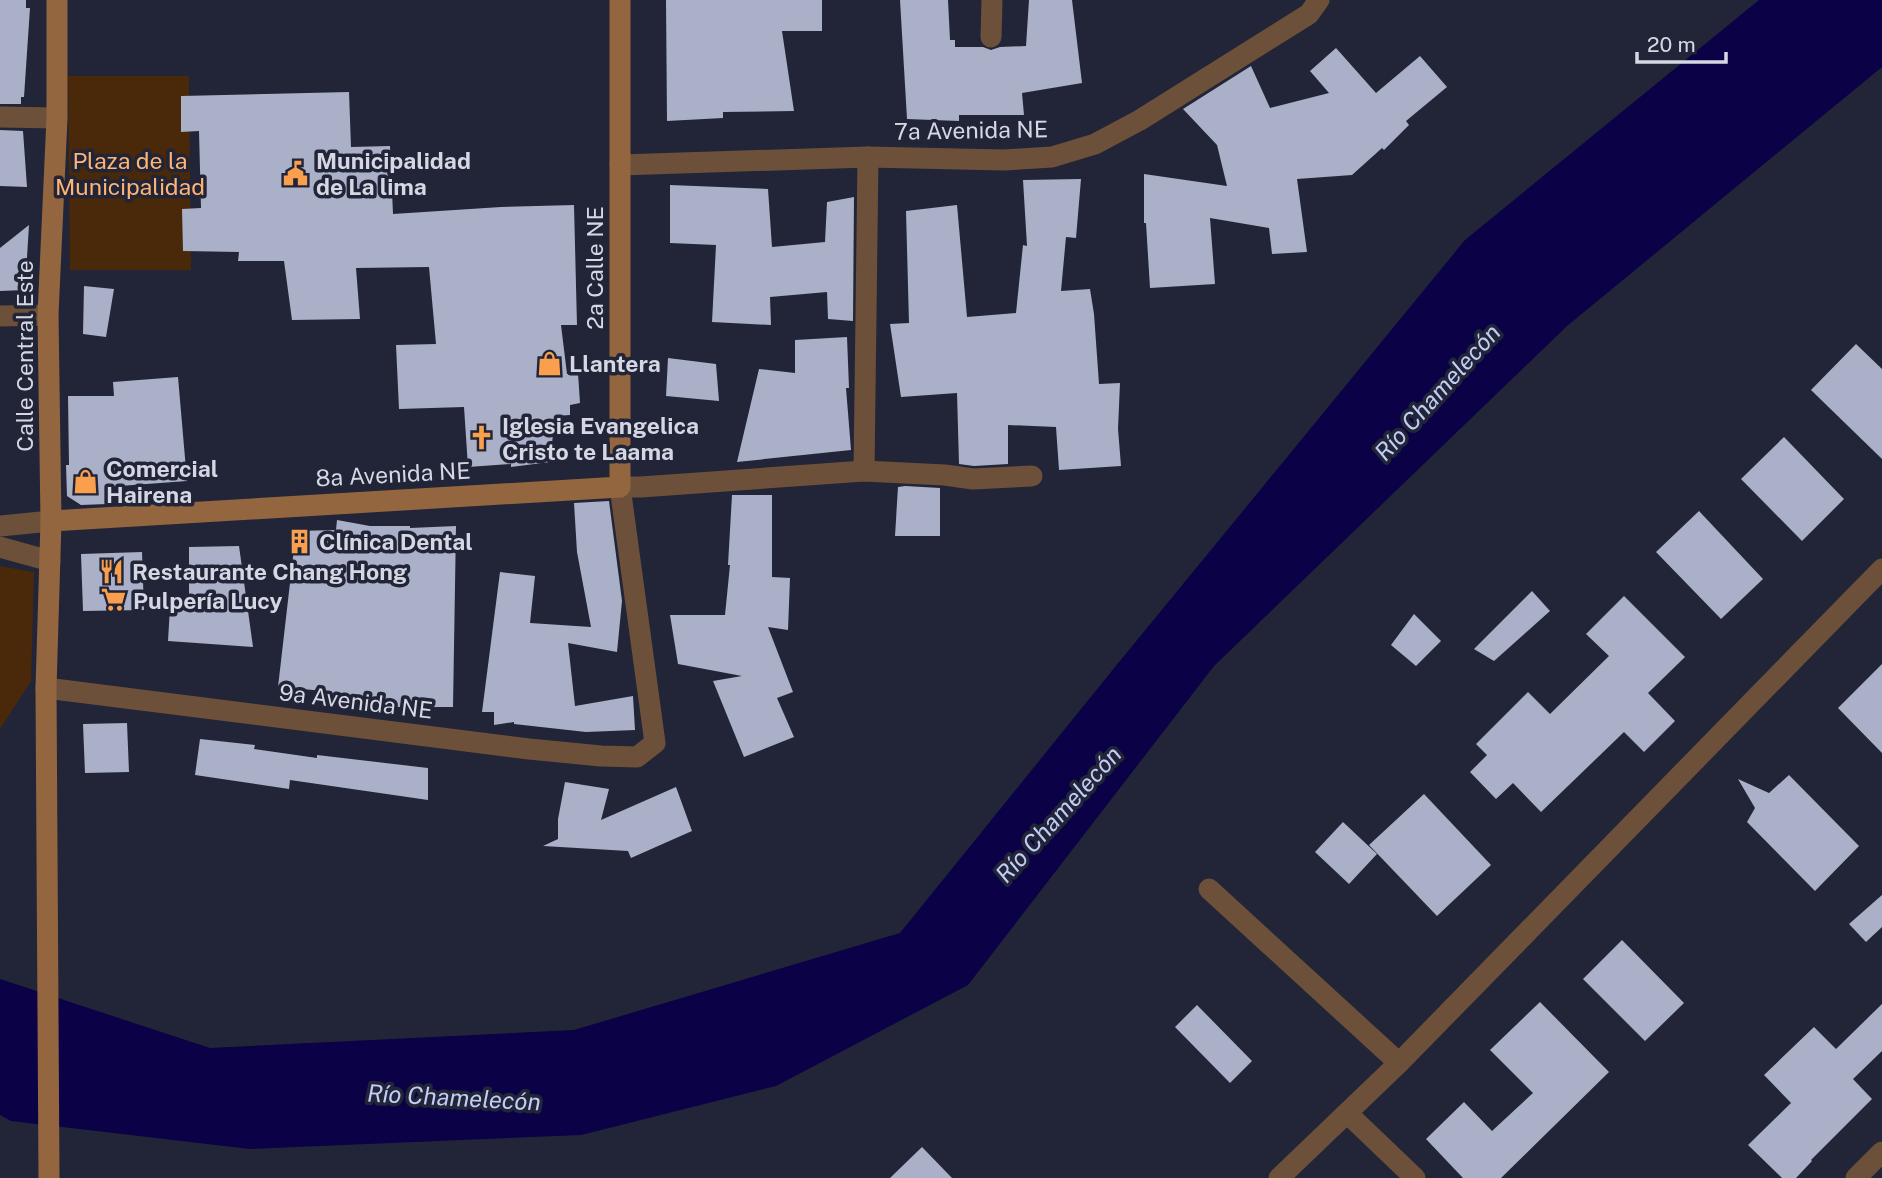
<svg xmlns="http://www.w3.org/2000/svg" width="1882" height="1178" viewBox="0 0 1882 1178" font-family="'Public Sans',sans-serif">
  <rect width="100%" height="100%" fill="#212537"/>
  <g fill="#4a290b">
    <path d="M68,76H189L191,270H70Z"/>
    <path d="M0,566L34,572L31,681L0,729Z"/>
  </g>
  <path fill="#0a0146" d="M1759,0H1882V67L1567,326L1214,666L968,985L776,1086L581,1135L250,1149L11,1121L0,1115V979L210,1048L574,1030L900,933L1115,667L1465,240Z"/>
  <g fill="#aab0c7">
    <path d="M0,0H26V8H30L24,97H21V104H0Z"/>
    <path d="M666,0H822V31H782L794,111L723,112V118L667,121Z"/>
    <path d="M900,0H948L950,40H955V47H983L991,50L1000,47L1026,46L1029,0H1072L1082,83L1022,93L1024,115H959V121L907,119Z"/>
    <path d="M1336,48L1376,93L1420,56L1447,87L1406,121L1409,125L1384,150L1382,148L1352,175L1297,179L1307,252L1272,254L1269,228L1210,218L1215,284L1150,288L1146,223H1144V174L1227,186L1217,145L1183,109L1251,66L1270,108L1329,93L1310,71Z"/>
    <path d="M349,92L351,147L390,146L393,214L501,207L574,205L577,325H561L567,374L578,373L580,403L570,405V415L555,416L550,462L511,467V464L468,467L464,407L399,409L396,345L436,344L429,267L356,268L360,319L292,320L284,261H238L239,252L183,251L182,209L201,208L199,131L181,132V96Z"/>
    <path d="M0,130L23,131L27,187L0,186Z"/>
    <path d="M1081,179L1076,238L1066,237L1061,291L1090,289L1094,314L1099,384L1120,383L1118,429L1121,466L1059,470L1056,427L1008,425V464L974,466L959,464L957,393L901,397L890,324L909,323L906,211L957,205L967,317L1016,313L1023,245L1027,246L1023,180Z"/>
    <path d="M670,185L768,189L772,247L825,242L827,202L854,197L853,321L828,319L827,292L770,297L771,325L712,322L716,245L670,243Z"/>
    <path d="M29,225L25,290L0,291V248Z"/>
    <path d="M84,286L114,289L106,337L83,334Z"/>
    <path d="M847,337L849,388H846L851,450L737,462L759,369L795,373V340Z"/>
    <path d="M1856,344L1882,369V459L1811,390Z"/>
    <path d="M668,358L716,364L719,401L666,396Z"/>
    <path d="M178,377L187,481L106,487L107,504L81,505L67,496L66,465H69L68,396H114L113,382Z"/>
    <path d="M1784,437L1844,499L1802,541L1741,479Z"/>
    <path d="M905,486L940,488V536H895L898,487Z"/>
    <path d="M732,495H772V577L790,578L788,630L768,627L793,692L777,698L794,737L744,757L713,681L742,676L678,664L670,615H725L730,565H728Z"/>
    <path d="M609,501L622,601L617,652L568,643L575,706L633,696L635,730L586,732L514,724V722L494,725V712H482L500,572L535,576L530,623L591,627L577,552L574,503Z"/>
    <path d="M1699,511L1763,579L1721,619L1656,552Z"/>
    <path d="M337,520L370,526H410V528L456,526L453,707H370L369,696L325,698V691L278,687L296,531L336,530Z"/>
    <path d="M239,546L253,647L168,641L170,607L189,610V547Z"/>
    <path d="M142,552L144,610L83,611L81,554Z"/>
    <path d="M1532,591L1550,611L1494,661L1474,649Z"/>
    <path d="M1624,596L1685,657L1648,693L1675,721L1644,752L1624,732L1541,812L1513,783L1496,799L1470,772L1487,755L1476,744L1528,692L1550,714L1609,656L1586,634Z"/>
    <path d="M1414,614L1441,641L1416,666L1391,645Z"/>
    <path d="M1882,664V753L1838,708Z"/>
    <path d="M127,723L129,772L85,773L83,724Z"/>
    <path d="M200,739L255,745L254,749L317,758V755L428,768V800L290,780L289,789L195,775Z"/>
    <path d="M1789,775L1859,846L1815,891L1747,822L1755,808L1738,779L1769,793Z"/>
    <path d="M565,782L609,789L601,820L676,787L692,831L631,858L628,851L543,846L558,839V819Z"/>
    <path d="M1424,794L1491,865L1437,916L1369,845Z"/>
    <path d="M1343,822L1377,854L1349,884L1315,852Z"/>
    <path d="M1882,895V927L1866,942L1849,924Z"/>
    <path d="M1622,940L1684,1003L1645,1041L1583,979Z"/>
    <path d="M1540,1002L1609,1072L1501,1178H1463L1426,1139L1464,1102L1492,1131L1533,1093L1490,1050Z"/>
    <path d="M1882,1004V1051L1853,1079L1872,1099L1811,1160L1812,1161L1796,1178H1782L1748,1145L1791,1103L1764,1075L1814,1027L1836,1049Z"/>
    <path d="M1197,1005L1252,1061L1230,1083L1175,1027Z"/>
    <path d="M922,1147L952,1178H890Z"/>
  </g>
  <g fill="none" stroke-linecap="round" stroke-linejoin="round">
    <g stroke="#6d5039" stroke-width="21">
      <path d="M991,37L992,0"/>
      <path d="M0,117L57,118"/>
      <path d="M620,165L868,157L1004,160L1052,157L1095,144L1140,120L1309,14L1319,0"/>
      <path d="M0,316L48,315"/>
      <path d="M864,471L868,157"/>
      <path d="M0,526L51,521"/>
      <path d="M0,547L50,561"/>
      <path d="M46,688L529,749L601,756L637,757L655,743L620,487H641L864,471L945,475L973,479L1032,476"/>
      <path d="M1209,889L1399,1063"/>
      <path d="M1347,1113L1415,1178"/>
      <path d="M1279,1178L1399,1063L1882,569"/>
      <path d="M1856,1178L1882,1152"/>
    </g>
    <g stroke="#946640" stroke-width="21">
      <path d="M51,521L620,487V0"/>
      <path d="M49,1178L46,688L51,521L48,315L57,118V0"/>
    </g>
  </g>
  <defs>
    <symbol id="civic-bare" viewBox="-9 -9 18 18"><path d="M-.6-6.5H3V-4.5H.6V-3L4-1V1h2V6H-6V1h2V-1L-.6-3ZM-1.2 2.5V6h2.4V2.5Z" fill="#fa9f4e" stroke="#212537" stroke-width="2.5" paint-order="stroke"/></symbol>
    <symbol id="shop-bare" viewBox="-9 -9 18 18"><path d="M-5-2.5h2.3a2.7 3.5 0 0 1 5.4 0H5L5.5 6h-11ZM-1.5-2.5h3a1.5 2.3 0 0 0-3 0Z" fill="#fa9f4e" stroke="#212537" stroke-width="2.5" paint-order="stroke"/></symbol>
    <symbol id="church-bare" viewBox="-9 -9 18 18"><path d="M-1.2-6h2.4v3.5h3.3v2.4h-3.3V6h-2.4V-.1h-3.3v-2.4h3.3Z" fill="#fa9f4e" stroke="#212537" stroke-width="2.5" paint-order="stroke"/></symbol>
    <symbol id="building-bare" viewBox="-9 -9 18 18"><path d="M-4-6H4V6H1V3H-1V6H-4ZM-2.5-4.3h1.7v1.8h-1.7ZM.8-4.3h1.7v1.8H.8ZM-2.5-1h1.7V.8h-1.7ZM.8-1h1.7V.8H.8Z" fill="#fa9f4e" stroke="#212537" stroke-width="2.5" paint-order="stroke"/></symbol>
    <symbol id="restaurant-bare" viewBox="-9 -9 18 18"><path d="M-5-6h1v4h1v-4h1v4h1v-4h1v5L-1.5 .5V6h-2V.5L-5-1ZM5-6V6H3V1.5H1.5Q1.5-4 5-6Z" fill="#fa9f4e" stroke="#212537" stroke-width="2.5" paint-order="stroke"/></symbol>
    <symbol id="supermarket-bare" viewBox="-9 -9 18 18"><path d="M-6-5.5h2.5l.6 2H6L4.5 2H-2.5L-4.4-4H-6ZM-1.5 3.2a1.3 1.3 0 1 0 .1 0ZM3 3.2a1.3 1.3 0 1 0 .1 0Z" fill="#fa9f4e" stroke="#212537" stroke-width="2.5" paint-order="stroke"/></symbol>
  </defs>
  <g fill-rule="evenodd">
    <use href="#civic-bare" x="278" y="156" width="35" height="35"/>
    <use href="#shop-bare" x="532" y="346" width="35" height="35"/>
    <use href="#church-bare" x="464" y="420" width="35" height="35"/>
    <use href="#shop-bare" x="68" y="464" width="35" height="35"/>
    <use href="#building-bare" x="282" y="524" width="35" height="35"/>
    <use href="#restaurant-bare" x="94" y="554" width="35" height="35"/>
    <use href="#supermarket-bare" x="96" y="582" width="35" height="35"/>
  </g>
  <g text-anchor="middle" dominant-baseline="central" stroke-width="7" stroke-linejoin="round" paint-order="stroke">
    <g font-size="23" fill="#d5d8e4" stroke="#212537">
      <text transform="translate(971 130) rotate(-1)">7a Avenida NE</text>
      <text transform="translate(594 268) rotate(-90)">2a Calle NE</text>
      <text transform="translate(24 356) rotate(-90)">Calle Central Este</text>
      <text transform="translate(393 474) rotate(-3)">8a Avenida NE</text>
      <text transform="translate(356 701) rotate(7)">9a Avenida NE</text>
    </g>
    <g font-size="23" fill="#ffb476" stroke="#212537">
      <text x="130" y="160">Plaza de la<tspan x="130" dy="26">Municipalidad</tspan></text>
    </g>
    <g font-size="23" font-weight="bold" fill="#d5d8e4" stroke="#212537" text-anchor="start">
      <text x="316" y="160">Municipalidad<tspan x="316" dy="26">de La lima</tspan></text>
      <text x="569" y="363">Llantera</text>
      <text x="502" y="425">Iglesia Evangelica<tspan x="502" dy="26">Cristo te Laama</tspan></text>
      <text x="106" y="468">Comercial<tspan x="106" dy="26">Hairena</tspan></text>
      <text x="319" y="541">Clínica Dental</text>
      <text x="132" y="571">Restaurante Chang Hong</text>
      <text x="133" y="600">Pulpería Lucy</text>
    </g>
    <g font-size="24" font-style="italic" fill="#c2cdf6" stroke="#212537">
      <text transform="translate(1437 392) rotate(-48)">Río Chamelecón</text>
      <text transform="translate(1058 814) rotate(-48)">Río Chamelecón</text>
      <text transform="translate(454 1097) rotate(3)">Río Chamelecón</text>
    </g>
  </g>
  <path d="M1637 52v10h89v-10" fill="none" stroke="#d5d8e4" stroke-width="3.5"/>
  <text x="1647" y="52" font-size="21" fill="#d5d8e4" stroke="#212537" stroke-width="5" paint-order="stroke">20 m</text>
</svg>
